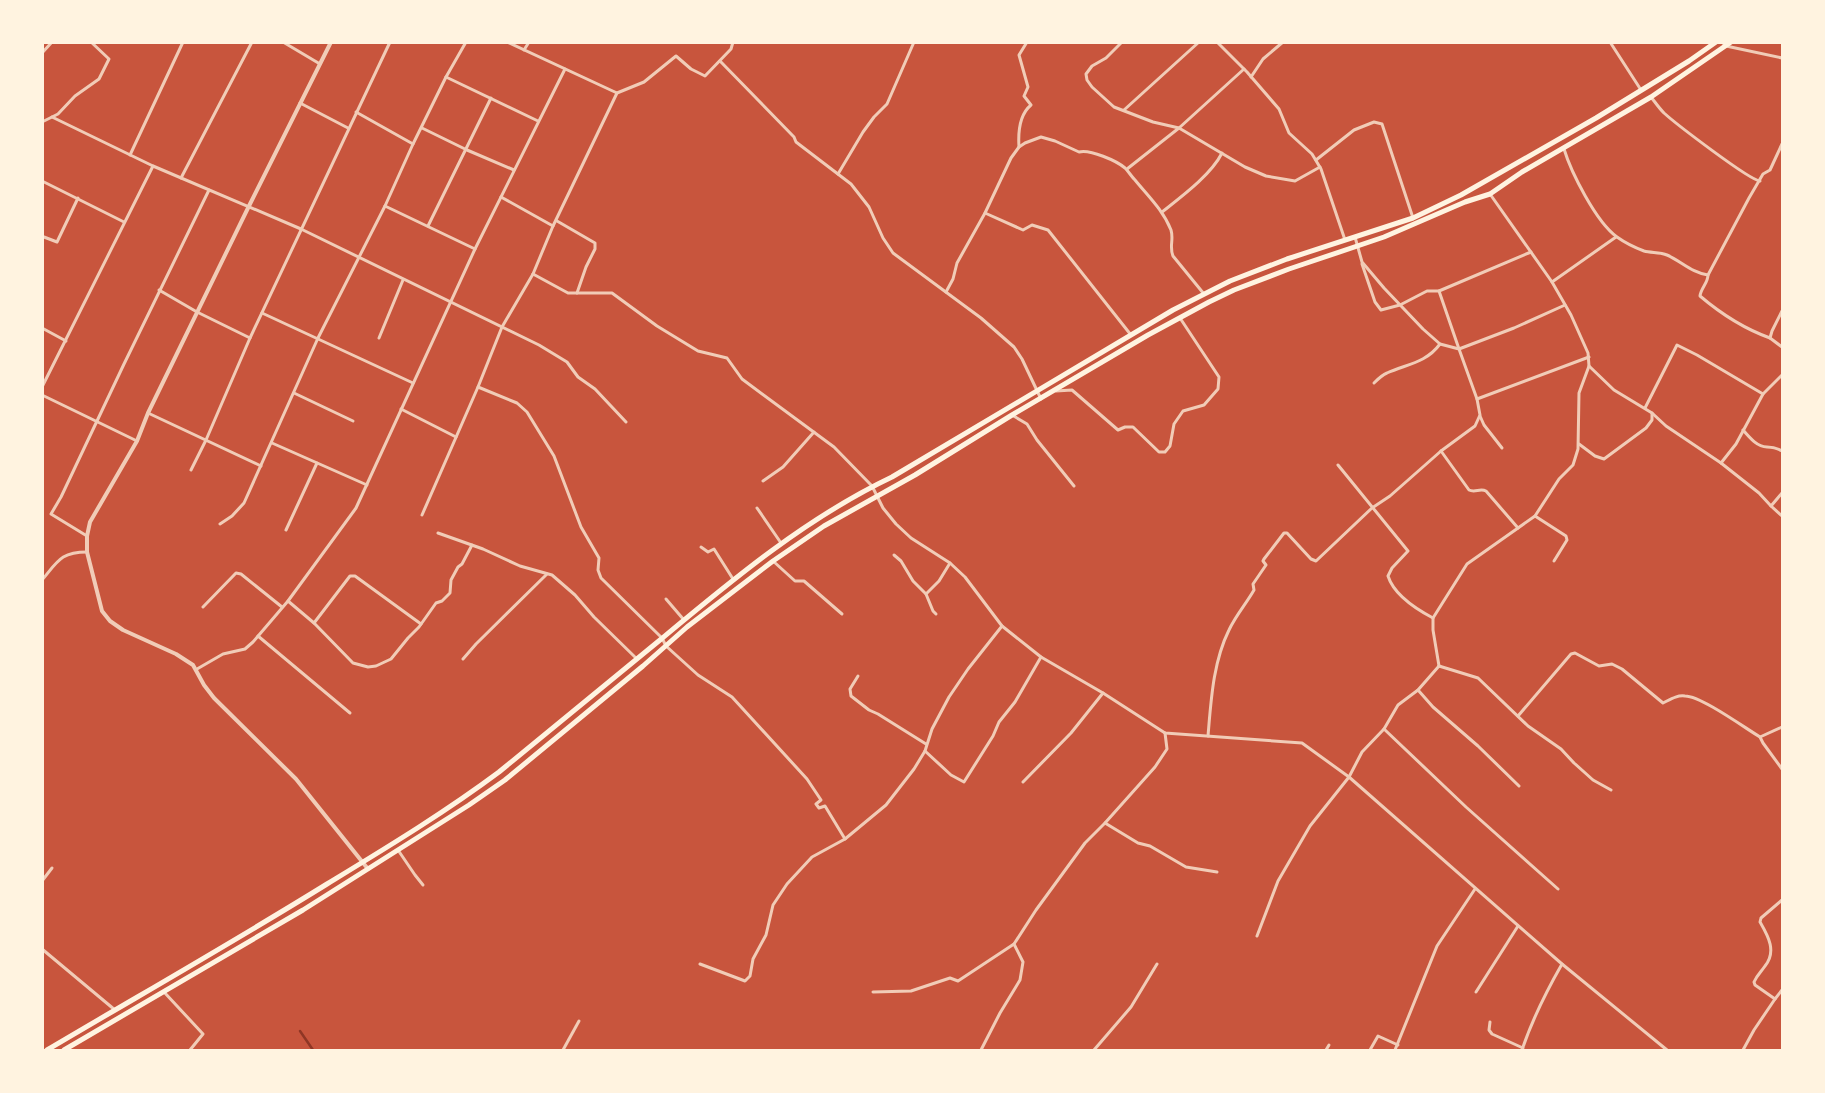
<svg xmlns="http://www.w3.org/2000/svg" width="1825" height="1093" viewBox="0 0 1825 1093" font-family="'Work Sans',sans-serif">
  <rect width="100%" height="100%" fill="#c8553d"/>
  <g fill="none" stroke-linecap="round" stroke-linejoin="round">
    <path stroke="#8f3625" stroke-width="2.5" d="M300,1031L313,1050"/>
    <g stroke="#f1ccb7" stroke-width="3">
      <path d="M283,42L320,64"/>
      <path d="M507,42L617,93"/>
      <path d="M1122,42L1106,58L1092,66L1086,74L1087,80L1092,87L1114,107L1153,122L1179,128L1245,167L1266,176L1295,181L1320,167"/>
      <path d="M1217,42L1247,72L1279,109L1289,133L1312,154L1321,169L1345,240"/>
      <path d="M1610,42L1641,90"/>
      <path d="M1722,42L1726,46L1782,58"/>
      <path d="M524,50L529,42"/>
      <path d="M42,53L52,42"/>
      <path d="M720,61L794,137L796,142L851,184L869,207L883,238L893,253L981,318L1014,347L1022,359L1041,399"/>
      <path d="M446,77L538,121"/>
      <path d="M1251,77L1263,59L1283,42"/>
      <path d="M1651,97C1655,102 1659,108 1664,113C1675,123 1749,180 1760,181"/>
      <path d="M300,103L348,128"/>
      <path d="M1124,110L1199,42"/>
      <path d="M356,112L413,144"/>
      <path d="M52,117L153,166L301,229L539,345L567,362L578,377L595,389L626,422"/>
      <path d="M42,122L58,114L75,96L99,79L109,59L91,42"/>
      <path d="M422,128L467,150L514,170"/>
      <path d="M1019,147C1018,132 1019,115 1031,105L1024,96L1028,87L1019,55L1027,42"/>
      <path d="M1564,149C1571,172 1596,222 1617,237C1624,242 1636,248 1644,251C1651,253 1660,252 1667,255C1681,261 1692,273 1708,275"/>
      <path d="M130,155L183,42"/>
      <path d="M1316,160L1354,130L1374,122L1382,124L1413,218"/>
      <path d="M1127,169L1179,128L1244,69"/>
      <path d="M838,174L863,132L874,117L887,104L914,42"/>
      <path d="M181,178L252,42"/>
      <path d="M42,181L124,222"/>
      <path d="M501,197L553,226"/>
      <path d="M385,206L475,249"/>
      <path d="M1162,212C1181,197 1211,175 1222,153"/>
      <path d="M985,213L1023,230L1032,225L1048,230L1131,335"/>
      <path d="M557,221L595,243V249L586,267L577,293"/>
      <path d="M428,226L491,98"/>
      <path d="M42,238L44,237L57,242L78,198"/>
      <path d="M1362,264L1375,302L1381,310L1400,305L1427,291H1439L1531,252"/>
      <path d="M533,274L568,293H612L657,326L698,351L727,358L742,379L834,447L872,486L883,508L896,524L911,538L950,563L965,577L1002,626L1041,657L1103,693L1165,733L1302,743L1349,777L1562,964L1667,1050"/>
      <path d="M1552,282L1616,237"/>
      <path d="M159,290L197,312L250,338"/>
      <path d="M1439,291L1459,349L1514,328L1565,305"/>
      <path d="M946,292L953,279L957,263L985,213L1011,158L1019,147L1025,143L1041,137L1055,141L1079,152C1090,149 1117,161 1125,168C1129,172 1131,176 1135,180C1148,196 1163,210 1171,230C1174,240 1169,246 1173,256L1204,294"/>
      <path d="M1782,311L1772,331L1770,338L1782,347"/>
      <path d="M262,313L413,383"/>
      <path d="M42,328L66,341"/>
      <path d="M379,338L403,280"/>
      <path d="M1770,338C1745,329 1720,313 1700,296C1701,288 1708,283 1708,275L1749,198L1763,174L1770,170L1782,144"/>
      <path d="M1589,366L1614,390L1652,413L1666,426L1721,463L1759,493L1771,506"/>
      <path d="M1374,383C1378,379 1382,375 1387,373C1407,364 1426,363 1440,344"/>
      <path d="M42,387L153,166"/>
      <path d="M478,387L517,403L527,412L554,456L581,527L599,558L598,570L601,578L662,638L666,646L698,675L732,697L807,779L821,800L816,804L819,808L825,806L845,839"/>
      <path d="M1056,391L1072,390L1118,430L1125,427H1133L1159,452H1165L1170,446L1174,424L1183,411L1204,405L1218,389L1219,377L1180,318"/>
      <path d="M294,393L353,421"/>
      <path d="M42,395L137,441"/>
      <path d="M1477,399L1589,357"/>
      <path d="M1645,408L1677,345L1697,355L1763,394"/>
      <path d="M401,409L456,437"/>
      <path d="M148,413L261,466"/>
      <path d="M1012,415L1027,424L1037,440L1074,486"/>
      <path d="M1480,416L1484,425L1502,448"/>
      <path d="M1743,430C1749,437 1757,447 1767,447C1773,447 1777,448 1782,451"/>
      <path d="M272,443L367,485"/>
      <path d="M1579,444L1595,456L1604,459L1646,428L1652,420V413"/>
      <path d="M1441,451L1469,490C1475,493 1480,488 1486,491L1518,528"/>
      <path d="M1721,463L1736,444L1763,394L1782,375"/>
      <path d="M1338,465L1408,551L1392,568L1388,576C1394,595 1416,609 1433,618"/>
      <path d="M191,470L206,440L250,338L390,42"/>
      <path d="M763,481L783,467L814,432"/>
      <path d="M1782,493L1771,506L1782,516"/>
      <path d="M757,508L781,543"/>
      <path d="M422,515L478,387L502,327L533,274L553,226L617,93L644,82L676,56L691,69L705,76L731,49L733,42"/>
      <path d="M1535,516L1566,536L1567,540L1554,561"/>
      <path d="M220,524L232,516L244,503L318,338L385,206L413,144L446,77L466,42"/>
      <path d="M286,530L317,463"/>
      <path d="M438,533L483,549L520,566L552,575L575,595L594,617L637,659"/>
      <path d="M87,536L51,514L61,497L124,364L209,190"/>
      <path d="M701,547L708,552L714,549L733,579"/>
      <path d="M894,555L901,561L913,581L926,594L933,611L936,614"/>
      <path d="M773,561L795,581H804L842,614"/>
      <path d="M42,580C58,561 61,552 87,552"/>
      <path d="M926,594L939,581L950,563"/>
      <path d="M666,599L684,620"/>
      <path d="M288,601L314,623L353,663L368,667L376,666L391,659L408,638L419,627L436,603L442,601L450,593L451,580L458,567L462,564L472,545"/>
      <path d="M203,607L236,573L241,574L282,607"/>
      <path d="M314,623L350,576H355L421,624"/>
      <path d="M258,636L350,713"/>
      <path d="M463,659L476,644L547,574"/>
      <path d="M1439,666L1433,630V618L1467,564L1535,516L1559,479L1573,465L1578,449L1579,393L1589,366L1588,353L1571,315L1552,282L1490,194"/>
      <path d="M1439,666L1478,678L1528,726L1561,749L1574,763L1593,780L1611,790"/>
      <path d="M197,669L223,654L245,649L253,642L288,601L356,508L475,249L565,69"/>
      <path d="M858,676L850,689L851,696L869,710L878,714L926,744"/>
      <path d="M1418,690L1433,707L1478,746L1519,786"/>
      <path d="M1518,716L1571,654L1575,653L1599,666L1612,664L1622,669L1663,703C1671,699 1677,695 1685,696C1701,696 1745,728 1760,737L1763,743L1782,769"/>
      <path d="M1384,729L1466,807L1558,889"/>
      <path d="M1208,736C1211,701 1213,662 1229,630C1236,615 1246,604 1254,590L1253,584L1266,565L1263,561L1264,559L1284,533H1287L1311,559L1316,561L1372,508L1390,496L1441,451L1475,426L1480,415L1477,399L1459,349L1440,344L1423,329L1384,288L1362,262L1355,237"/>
      <path d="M1760,737L1782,727"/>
      <path d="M925,751L951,775L964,782L993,736L999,722L1015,702L1041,657"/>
      <path d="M1023,782L1071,733L1103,693"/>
      <path d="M1105,823L1138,843L1150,846L1186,867L1217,872"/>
      <path d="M398,850L415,875L423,885"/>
      <path d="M42,881L52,868"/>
      <path d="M1257,936L1278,881L1310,826L1349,777L1362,752L1384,729L1398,705L1418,690L1439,666"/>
      <path d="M42,949L115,1010"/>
      <path d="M700,964L745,981L750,976L753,959L766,935L773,905L787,884L812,857L845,839L886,805L914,769L925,751L932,729L949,697L968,669L1002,626"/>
      <path d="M164,992L203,1034L190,1050"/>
      <path d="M873,992L911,991L950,978L958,981L1014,944"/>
      <path d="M1476,992L1518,926"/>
      <path d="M1775,999L1782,990"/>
      <path d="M1490,1022L1489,1030L1492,1034L1523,1048"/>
      <path d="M563,1050L579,1021"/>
      <path d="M981,1050L1000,1013L1020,980L1023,962L1014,944L1036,910L1085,843L1105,823L1155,767L1167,749L1165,733"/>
      <path d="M1094,1050L1131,1007L1157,964"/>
      <path d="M1326,1050L1329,1045"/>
      <path d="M1370,1050L1378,1036L1398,1045"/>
      <path d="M1395,1050L1437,946L1475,889"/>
      <path d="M1522,1050C1532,1020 1546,992 1562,964"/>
      <path d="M1743,1050L1754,1030L1775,999L1755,985L1754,982C1757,975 1761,972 1765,966C1777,951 1768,936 1760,922L1761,918L1782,900"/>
    </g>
    <path stroke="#f1ccb7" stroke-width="4" d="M331,42L248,208L148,413L137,441L90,522L87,536V552L102,611L110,621L123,630L176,654L193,665L204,685L214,698L296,779L368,869"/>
    <g stroke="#fff3e0" stroke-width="5">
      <path d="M47,1050C140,995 235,941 327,884C386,848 444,813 499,772C553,728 607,684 660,640C732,580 806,518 892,477L1173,310L1230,281L1287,259L1413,218L1461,195L1596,118L1689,61L1716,42"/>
      <path d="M64,1050L303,910L469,805L505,780L643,666L687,627L773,561L824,526L915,475L1012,415L1148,335L1209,302L1234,290L1289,269L1384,237L1465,202L1490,194L1522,172L1651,97L1731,42"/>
    </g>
  </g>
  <rect width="1825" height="1093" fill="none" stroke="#fff3e0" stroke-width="88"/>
</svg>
